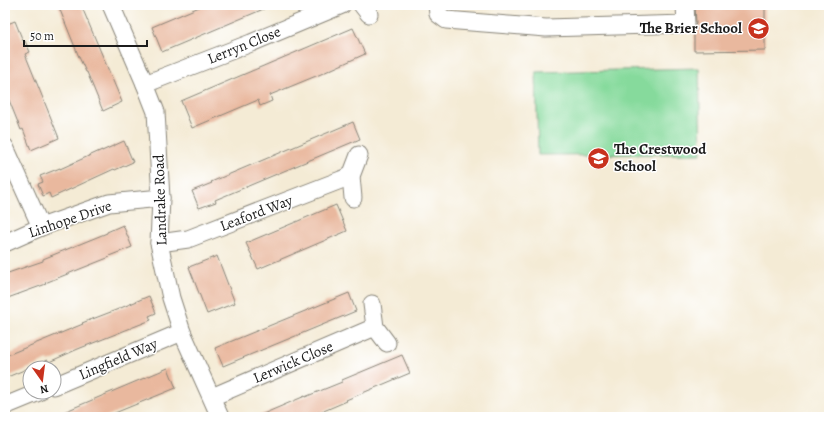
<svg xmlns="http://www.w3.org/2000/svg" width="834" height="422" viewBox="0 0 834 422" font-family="Alegreya,serif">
  <rect width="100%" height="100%" fill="#fff"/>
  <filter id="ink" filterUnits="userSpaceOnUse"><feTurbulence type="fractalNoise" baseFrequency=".025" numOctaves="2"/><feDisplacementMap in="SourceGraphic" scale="8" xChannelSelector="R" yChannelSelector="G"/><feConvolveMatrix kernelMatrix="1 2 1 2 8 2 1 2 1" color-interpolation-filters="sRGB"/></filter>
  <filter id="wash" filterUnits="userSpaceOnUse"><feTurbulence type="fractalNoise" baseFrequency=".012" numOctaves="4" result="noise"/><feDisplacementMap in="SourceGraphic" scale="16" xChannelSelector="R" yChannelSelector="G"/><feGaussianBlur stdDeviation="0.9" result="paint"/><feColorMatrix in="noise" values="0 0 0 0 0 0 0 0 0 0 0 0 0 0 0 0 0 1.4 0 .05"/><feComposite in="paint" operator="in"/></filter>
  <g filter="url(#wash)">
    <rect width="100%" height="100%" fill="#f4ebd5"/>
    <path fill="#86da9c" stroke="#517b5c" d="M699,68L701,154L538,155L536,72Z"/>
    <g id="blocks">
      <g fill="#e9b89e">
        <path d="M58,5H81L122,102L103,111L87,72H86L79,57Z"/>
        <path d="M204,5H273L162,52L152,27Z"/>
        <path d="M695,5H765V50L694,51V30L696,23Z"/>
        <path d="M15,21L23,41H25L30,52L25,54L59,138L31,150L23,129L21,130L5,90V25Z"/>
        <path d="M353,28L365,54L321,74L270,95L272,101L260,106L258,100L192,128L181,101Z"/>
        <path d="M353,122L360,139L215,200L216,202L199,208L192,191L212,183L211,182Z"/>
        <path d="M124,141L133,162L115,170L114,169L51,198L49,193L43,196L38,184L43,182L40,176L60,168V169L102,150V151Z"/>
        <path d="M336,205L347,231L258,269L246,243Z"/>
        <path d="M123,225L132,247L109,256L110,257L45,283L46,284L5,299V274L43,261V259L107,233V232Z"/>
        <path d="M217,256L235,303L207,314L189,267Z"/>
        <path d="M349,293L356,311L223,366L215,348Z"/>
        <path d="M149,296L156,313L149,316L151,320L78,349L49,362L48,360L5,378V356L83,324L82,323L116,310Z"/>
        <path d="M402,355L410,373L346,400L347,401L319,413V412L306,417H256L305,396V397L342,382V380Z"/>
        <path d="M168,368L176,388L105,417H52Z"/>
      </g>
    </g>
  </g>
  <g filter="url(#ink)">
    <use href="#blocks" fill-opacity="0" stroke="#888478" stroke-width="1"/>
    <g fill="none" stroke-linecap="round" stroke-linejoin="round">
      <defs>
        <g id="minor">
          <path d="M111,5L145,84L156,112L161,198L159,243L171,298L182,332L220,417"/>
          <path d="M362,5L369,14"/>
          <path d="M437,5L438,14L446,20L546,28L686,24L685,5"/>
          <path d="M145,84L251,43L342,5"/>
          <path d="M5,147L41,227"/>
          <path d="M353,198L351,176L359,155"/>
          <path d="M5,243L41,227L109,203L161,198"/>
          <path d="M159,243L188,239L351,176"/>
          <path d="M372,304L375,327L387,343"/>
          <path d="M54,386L182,332"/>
          <path d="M212,397L375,327"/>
          <path d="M5,406L39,392"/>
        </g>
      </defs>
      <use href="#minor" stroke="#888478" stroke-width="19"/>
      <use href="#minor" stroke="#fff" stroke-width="17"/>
    </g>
  </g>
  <defs>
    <symbol id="school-disc" viewBox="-11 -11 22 22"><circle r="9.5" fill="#c8321e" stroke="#fff"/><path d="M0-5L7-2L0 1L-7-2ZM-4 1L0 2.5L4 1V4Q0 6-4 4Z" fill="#fff"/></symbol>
  </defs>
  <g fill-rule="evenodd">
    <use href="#school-disc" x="746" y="16" width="25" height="25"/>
    <use href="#school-disc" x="586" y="146" width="25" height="25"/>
  </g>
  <g text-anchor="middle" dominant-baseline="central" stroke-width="3" stroke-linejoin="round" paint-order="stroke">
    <g font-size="15" font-weight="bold" fill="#1c1c1c" stroke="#fff" text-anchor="end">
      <text x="742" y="28">The Brier School</text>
      <text x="614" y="149" text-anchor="start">The Crestwood<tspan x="614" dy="17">School</tspan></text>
    </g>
    <g font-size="15" fill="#1c1c1c" stroke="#fff">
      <text transform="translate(244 45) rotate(-22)">Lerryn Close</text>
      <text transform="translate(160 200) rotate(-92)">Landrake Road</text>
      <text transform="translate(256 213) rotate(-21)">Leaford Way</text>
      <text transform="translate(70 219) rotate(-19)">Linhope Drive</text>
      <text transform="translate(118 359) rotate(-23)">Lingfield Way</text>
      <text transform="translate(293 362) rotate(-23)">Lerwick Close</text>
    </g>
  </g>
  <rect width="834" height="422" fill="none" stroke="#fff" stroke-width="20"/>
  <g transform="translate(42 380) rotate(166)"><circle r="19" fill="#ffffff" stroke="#a4a4a4"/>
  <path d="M0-3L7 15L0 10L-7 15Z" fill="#c8321e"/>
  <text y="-6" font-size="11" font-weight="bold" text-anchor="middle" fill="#1c1c1c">N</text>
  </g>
  <path d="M24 40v6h123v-6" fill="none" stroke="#1c1c1c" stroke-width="2"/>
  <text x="30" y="40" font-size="12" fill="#1c1c1c" stroke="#ffffff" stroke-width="3" paint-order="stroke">50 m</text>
</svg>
